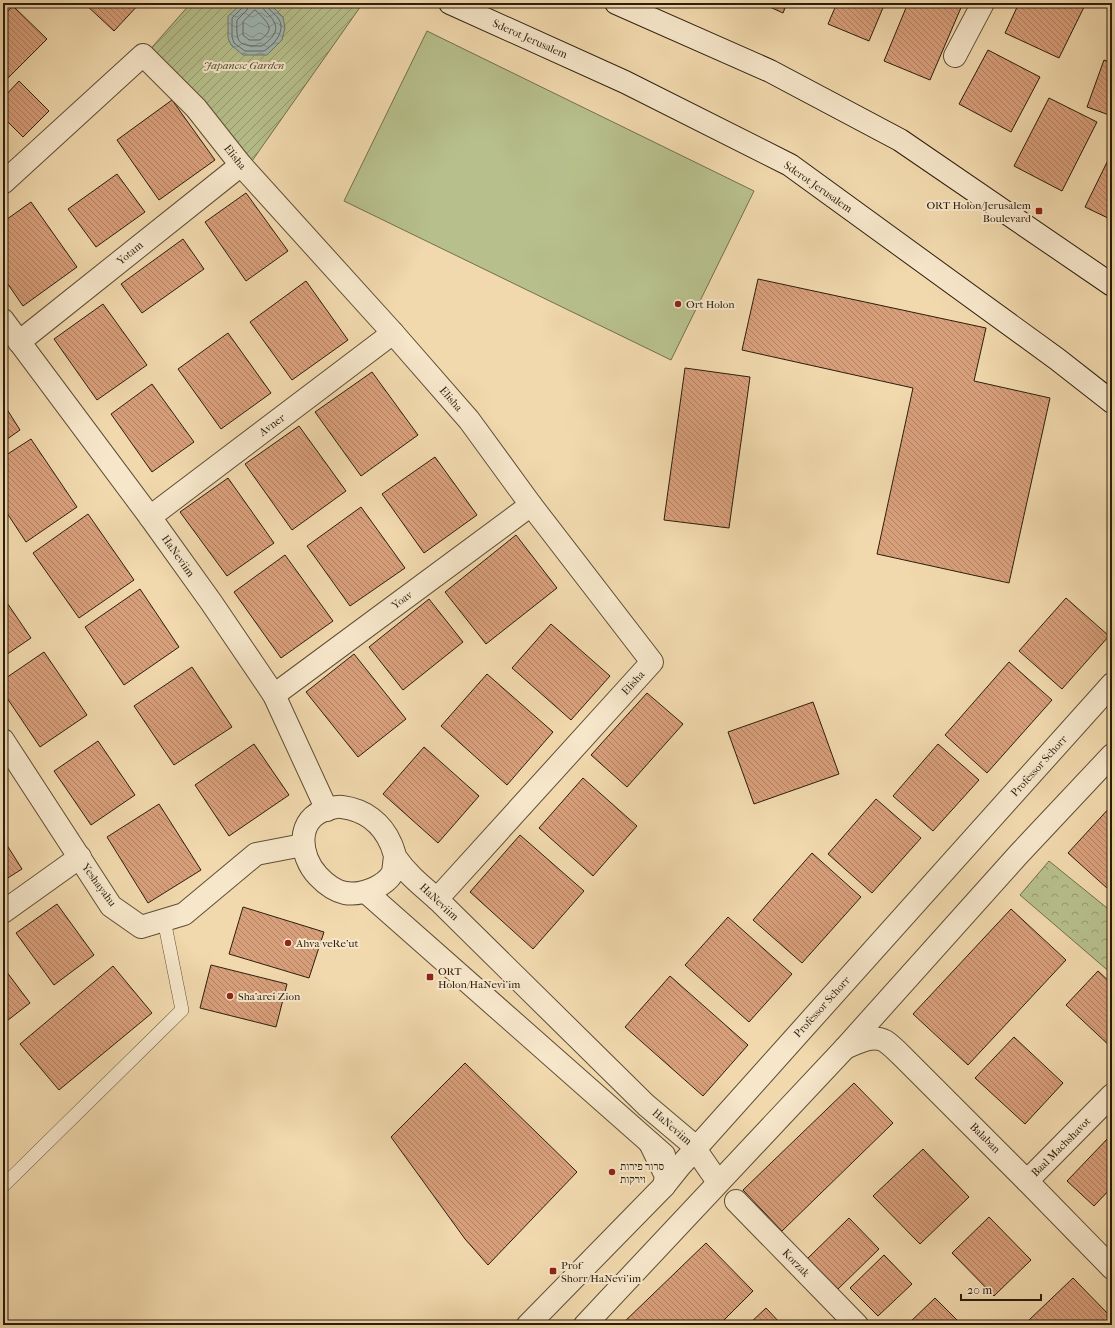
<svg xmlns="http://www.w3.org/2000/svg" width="1115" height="1328" viewBox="0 0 1115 1328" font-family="'IM FELL French Canon','Frank Ruhl Libre',serif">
  <defs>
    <pattern id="forest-crowns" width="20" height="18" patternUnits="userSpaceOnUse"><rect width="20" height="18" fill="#b7c08c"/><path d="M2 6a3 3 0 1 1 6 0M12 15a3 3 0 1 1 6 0" fill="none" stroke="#959b71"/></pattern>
    <pattern id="garden-furrows" width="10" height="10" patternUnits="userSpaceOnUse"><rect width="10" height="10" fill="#b7c08c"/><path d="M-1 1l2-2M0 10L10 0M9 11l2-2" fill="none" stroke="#959b71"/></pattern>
    <pattern id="water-waves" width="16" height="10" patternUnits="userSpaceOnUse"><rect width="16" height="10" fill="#9fb7b5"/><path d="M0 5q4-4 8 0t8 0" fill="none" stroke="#829492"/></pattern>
    <pattern id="building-back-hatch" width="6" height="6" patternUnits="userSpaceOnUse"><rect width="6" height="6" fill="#d89f7b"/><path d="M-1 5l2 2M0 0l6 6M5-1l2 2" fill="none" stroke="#b08163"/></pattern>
  </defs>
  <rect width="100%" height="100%" fill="#f1d9ad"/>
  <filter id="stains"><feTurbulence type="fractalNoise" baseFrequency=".005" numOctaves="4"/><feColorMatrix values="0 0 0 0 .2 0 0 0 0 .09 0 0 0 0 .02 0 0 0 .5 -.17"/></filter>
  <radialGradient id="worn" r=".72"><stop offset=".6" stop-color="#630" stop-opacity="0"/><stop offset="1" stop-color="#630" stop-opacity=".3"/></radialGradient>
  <path fill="url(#forest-crowns)" stroke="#726f4c" d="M1049,861L1112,912V974L1020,895Z"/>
  <path fill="url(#garden-furrows)" stroke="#726f4c" d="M191,3H363L252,161L146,54Z"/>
  <path fill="#b7c08c" stroke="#726f4c" d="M427,31L754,191L671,360L344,201Z"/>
  <path fill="url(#water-waves)" stroke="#717a72" d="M242,3H269L283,17L285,28L282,40L267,55H243L231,45L228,38V16Z"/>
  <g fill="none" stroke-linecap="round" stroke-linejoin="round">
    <g stroke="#666a61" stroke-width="1">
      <path d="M244,3L243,7L232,18V37L234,43L245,51H264C274,45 287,30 278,18C274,13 267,9 267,3"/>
      <path d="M249,3L247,10L237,20C236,44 238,46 262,46C269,41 280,32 274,22C271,14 262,12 262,3"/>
      <path d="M255,10C258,12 261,16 264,19C273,29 269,33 260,40H249L243,35V22Z"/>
    </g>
  </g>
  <g fill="url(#building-back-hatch)" stroke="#2d1e0d">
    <path d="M84,3H140L114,31Z"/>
    <path d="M761,3H787L783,13Z"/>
    <path d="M837,3H885L869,41L828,24Z"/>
    <path d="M908,3H963L930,80L884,61Z"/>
    <path d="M1019,3H1086L1059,58L1005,33Z"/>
    <path d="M13,6L47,39L3,83V16Z"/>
    <path d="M988,50L1040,77L1011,132L959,104Z"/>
    <path d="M1104,60L1112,63V116L1087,107Z"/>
    <path d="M19,81L49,111L23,137L3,117V98Z"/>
    <path d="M1049,98L1097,122L1062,191L1014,166Z"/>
    <path d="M172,100L215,160L159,200L117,140Z"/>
    <path d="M1112,152V220L1085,207Z"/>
    <path d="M117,174L145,212L96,247L68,209Z"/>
    <path d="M246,193L288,251L246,281L205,222Z"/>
    <path d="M31,202L77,267L23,306L3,277V222Z"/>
    <path d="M183,239L204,269L142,313L121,284Z"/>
    <path d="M758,279L986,328L974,381L1050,398L1009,583L877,554L913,388L742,350Z"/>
    <path d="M306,281L348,340L292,380L250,322Z"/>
    <path d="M103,304L147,365L97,400L54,339Z"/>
    <path d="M228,333L271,393L221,429L178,369Z"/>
    <path d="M685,368L750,377L729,528L664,520Z"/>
    <path d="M372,372L418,435L361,476L315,412Z"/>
    <path d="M152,384L194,442L152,472L111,414Z"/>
    <path d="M3,403L20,430L3,442Z"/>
    <path d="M299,426L346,491L292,530L245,464Z"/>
    <path d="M31,439L77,507L26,542L3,507V457Z"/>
    <path d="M435,457L477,515L424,553L382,494Z"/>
    <path d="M228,478L274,543L227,576L180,512Z"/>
    <path d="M361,507L405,568L350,606L307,546Z"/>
    <path d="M88,514L134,580L79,618L33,553Z"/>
    <path d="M516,535L557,588L486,644L445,592Z"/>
    <path d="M285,555L333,621L281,658L234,592Z"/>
    <path d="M140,589L179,647L124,685L85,627Z"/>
    <path d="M3,597L31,638L3,657Z"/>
    <path d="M1066,598L1109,636L1062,689L1019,651Z"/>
    <path d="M429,599L463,642L403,690L369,647Z"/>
    <path d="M551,624L610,676L571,720L512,668Z"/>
    <path d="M44,652L87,715L40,747L3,692V680Z"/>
    <path d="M354,654L406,719L358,757L306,692Z"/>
    <path d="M1009,662L1052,700L987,773L945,735Z"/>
    <path d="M192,667L232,727L174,765L134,706Z"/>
    <path d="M487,674L553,732L507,785L441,726Z"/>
    <path d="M647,693L683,724L627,787L591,755Z"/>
    <path d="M813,702L839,774L754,804L728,732Z"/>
    <path d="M98,741L135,795L91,825L54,771Z"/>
    <path d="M254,744L289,795L229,836L195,785Z"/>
    <path d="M938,744L979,780L933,831L893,796Z"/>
    <path d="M424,747L479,796L438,843L383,794Z"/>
    <path d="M583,778L637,826L593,876L539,828Z"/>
    <path d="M876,799L921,838L872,893L828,854Z"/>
    <path d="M159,804L201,870L148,903L107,837Z"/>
    <path d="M1112,805V885L1108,889L1068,853Z"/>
    <path d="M520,835L584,891L533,949L470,892Z"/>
    <path d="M3,839L22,869L3,881Z"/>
    <path d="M812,853L861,897L802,963L753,920Z"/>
    <path d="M57,904L94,955L54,985L16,933Z"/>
    <path d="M243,907L324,932L309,978L229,954Z"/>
    <path d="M1011,909L1066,960L968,1065L913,1014Z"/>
    <path d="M728,917L792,974L749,1022L685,965Z"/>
    <path d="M211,965L287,984L276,1027L200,1008Z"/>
    <path d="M113,966L152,1013L59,1090L20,1044Z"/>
    <path d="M3,967L30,1003L3,1024Z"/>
    <path d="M1098,971L1112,984V1048L1066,1005Z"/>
    <path d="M670,976L748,1045L703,1096L625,1027Z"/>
    <path d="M1014,1037L1063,1083L1025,1124L975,1078Z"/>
    <path d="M465,1063L577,1172L488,1265L465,1239L391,1137Z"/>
    <path d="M854,1083L893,1123L782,1231L743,1190Z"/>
    <path d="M1111,1135L1112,1136V1187L1094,1206L1067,1181Z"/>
    <path d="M923,1149L969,1197L920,1244L873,1196Z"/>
    <path d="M989,1217L1031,1260L994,1296L952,1253Z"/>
    <path d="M849,1218L879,1249L837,1290L807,1259Z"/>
    <path d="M706,1243L753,1291L719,1325H621Z"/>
    <path d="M884,1255L912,1284L878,1316L850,1288Z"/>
    <path d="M1073,1278L1112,1318V1325H1031L1028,1321Z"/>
    <path d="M935,1298L962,1325H907Z"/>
    <path d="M766,1308L782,1325H748Z"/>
  </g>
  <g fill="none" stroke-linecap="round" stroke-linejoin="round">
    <defs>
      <path id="service" d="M3,1186L182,1010L164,920"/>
      <g id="minor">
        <path d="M955,56L983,3"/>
        <path d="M3,183L143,55L196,108L241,165L393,333L469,420L531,505L652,662L437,899"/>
        <path d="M3,320L150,517L211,602L274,695L327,810"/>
        <path d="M19,342L241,165"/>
        <path d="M150,517L393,333"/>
        <path d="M274,695L531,505"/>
        <path d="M3,740L111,906L141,927L184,914L256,854L303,845"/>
        <path d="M395,857C394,862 394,870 392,874C388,881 381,885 375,888C352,898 336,895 318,876C299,856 295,818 328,809C332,808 338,806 342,807C365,810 382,823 391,844C393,848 394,854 396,858C407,874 422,886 437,899L646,1105L691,1143L718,1182"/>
        <path d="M366,892L664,1155"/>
        <path d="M3,912L80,857"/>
        <path d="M845,1048C857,1043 872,1034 885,1041C891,1045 897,1051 902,1056L1027,1181L1112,1268"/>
        <path d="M1027,1181L1112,1095"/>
        <path d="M736,1201L857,1325"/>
      </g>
      <g id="tertiary">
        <path d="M650,1143L666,1176L664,1186"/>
        <path d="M528,1325L664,1186L680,1166L800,1032L1112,684"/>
        <path d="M585,1325L845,1048L1018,855L1112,755"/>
      </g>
      <g id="secondary">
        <path d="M450,3L625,82L790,165L1057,359L1112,402"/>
        <path d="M616,3L770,71L900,140L1112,285"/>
      </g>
    </defs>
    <use href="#service" stroke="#5e4d35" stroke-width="14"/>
    <use href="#minor" stroke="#5e4d35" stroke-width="24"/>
    <use href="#tertiary" stroke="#5e4d35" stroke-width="24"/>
    <use href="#secondary" stroke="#2d1e0d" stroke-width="24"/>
    <use href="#service" stroke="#f6e6ca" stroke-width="13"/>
    <use href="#minor" stroke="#f6e6ca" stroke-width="22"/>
    <use href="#tertiary" stroke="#f6e6ca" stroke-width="22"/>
    <use href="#secondary" stroke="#f6e6ca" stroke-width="22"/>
  </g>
  <g fill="#8f2418" stroke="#f6e6ca" stroke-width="1.5">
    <rect x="1035" y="207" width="8" height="8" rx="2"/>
    <circle cx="678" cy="304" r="4"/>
    <circle cx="288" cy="943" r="4"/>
    <rect x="426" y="973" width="8" height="8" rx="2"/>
    <circle cx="230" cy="996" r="4"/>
    <circle cx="612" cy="1172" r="4"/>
    <rect x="549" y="1267" width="8" height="8" rx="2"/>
  </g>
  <g text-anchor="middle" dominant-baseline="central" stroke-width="4" stroke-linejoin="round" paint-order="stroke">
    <g font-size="11" fill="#2d1e0d" stroke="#f6e6ca">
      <text transform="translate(530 39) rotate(24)">Sderot Jerusalem</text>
      <text transform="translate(235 157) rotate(51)">Elisha</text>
      <text transform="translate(818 187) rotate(35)">Sderot Jerusalem</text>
      <text transform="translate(130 253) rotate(-39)">Yotam</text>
      <text transform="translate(451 399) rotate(49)">Elisha</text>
      <text transform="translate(272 425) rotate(-37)">Avner</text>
      <text transform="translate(178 556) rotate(55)">HaNeviim</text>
      <text transform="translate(402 600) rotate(-36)">Yoav</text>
      <text transform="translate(633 683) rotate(-48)">Elisha</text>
      <text transform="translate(1039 766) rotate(-48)">Professor Schorr</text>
      <text transform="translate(99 885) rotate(54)">Yeshayahu</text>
      <text transform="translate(439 902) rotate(43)">HaNeviim</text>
      <text transform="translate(822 1007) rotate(-48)">Professor Schorr</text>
      <text transform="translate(672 1127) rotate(41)">HaNeviim</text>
      <text transform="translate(985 1138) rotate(45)">Balaban</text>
      <text transform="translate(1061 1147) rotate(-45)">Baal Machshavot</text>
      <text transform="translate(796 1263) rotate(46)">Korzak</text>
    </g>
    <g font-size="11" font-style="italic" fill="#564f33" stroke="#f6e6ca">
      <text x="244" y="65">Japanese Garden</text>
    </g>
    <g font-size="11" fill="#2d1e0d" stroke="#f6e6ca" text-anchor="start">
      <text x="1031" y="205" text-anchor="end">ORT Holon/Jerusalem<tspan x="1031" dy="13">Boulevard</tspan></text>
      <text x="686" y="304">Ort Holon</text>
      <text x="296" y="943">Ahva veRe'ut</text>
      <text x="438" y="971">ORT<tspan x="438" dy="13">Holon/HaNevi’im</tspan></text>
      <text x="238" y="996">Sha'arei Zion</text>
      <text x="620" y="1166">סרור פירות<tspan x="620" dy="13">וירקות</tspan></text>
      <text x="561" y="1265">Prof<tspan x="561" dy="13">Shorr/HaNevi'im</tspan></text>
    </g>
  </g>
  <rect width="1115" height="1328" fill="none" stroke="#f1d9ad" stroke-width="16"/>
  <rect x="4" y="4" width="1107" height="1320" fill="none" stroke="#2d1e0d" stroke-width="2"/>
  <rect x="8" y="8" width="1099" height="1312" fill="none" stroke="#2d1e0d"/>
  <path d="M961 1294v6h80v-6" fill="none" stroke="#2d1e0d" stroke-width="2"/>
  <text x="967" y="1294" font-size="12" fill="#2d1e0d" stroke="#f6e6ca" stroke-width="3" paint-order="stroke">20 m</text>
  <rect width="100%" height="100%" filter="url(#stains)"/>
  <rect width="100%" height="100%" fill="url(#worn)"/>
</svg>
